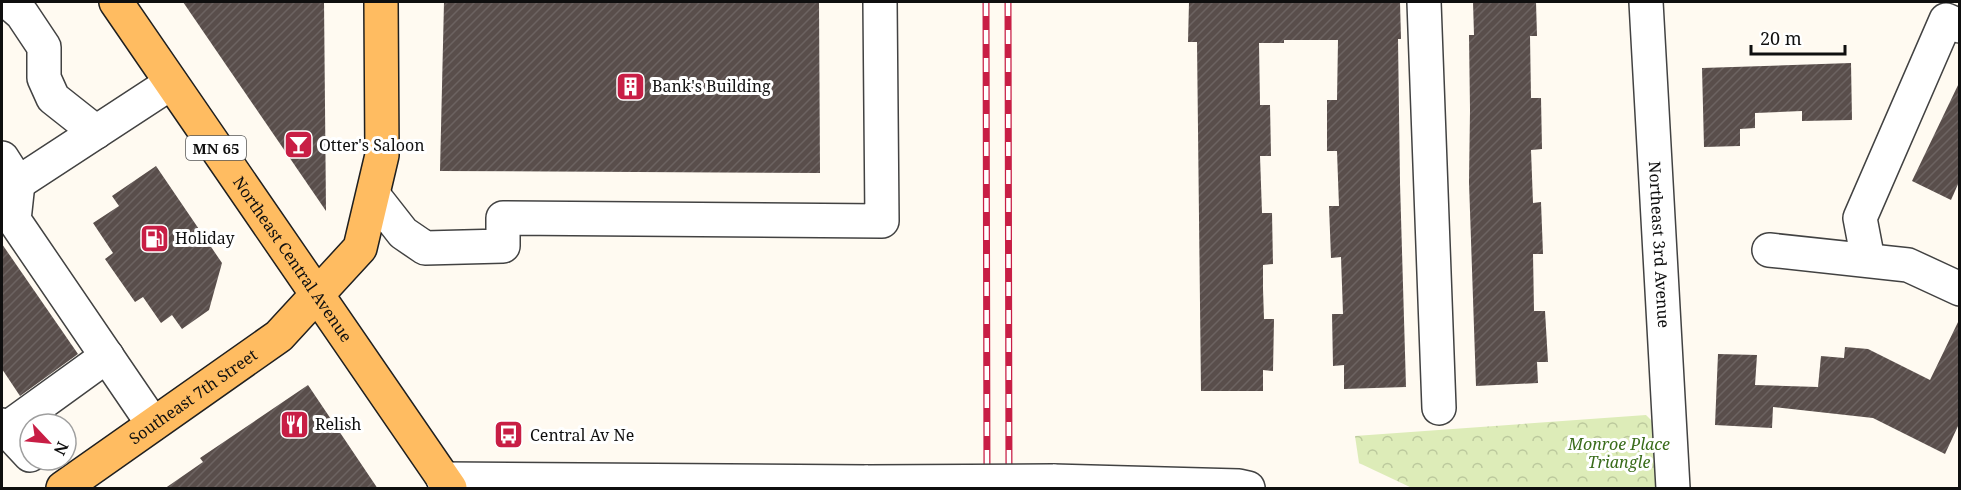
<svg xmlns="http://www.w3.org/2000/svg" width="1961" height="490" viewBox="0 0 1961 490" font-family="'Noto Serif',serif">
  <defs>
    <pattern id="park-crowns" width="20" height="18" patternUnits="userSpaceOnUse" patternTransform="scale(1.5)"><rect width="20" height="18" fill="#ddecb8"/><path d="M2 6a3 3 0 1 1 6 0M12 15a3 3 0 1 1 6 0" fill="none" stroke="#bcc99d"/></pattern>
    <pattern id="building-hatch" width="6" height="6" patternUnits="userSpaceOnUse" patternTransform="scale(1.5)"><rect width="6" height="6" fill="#594e4b"/><path d="M-1 1l2-2M0 6l6-6M5 7l2-2" fill="none" stroke="#6c6361"/></pattern>
  </defs>
  <rect width="100%" height="100%" fill="#fffaf1"/>
  <path fill="url(#park-crowns)" d="M1646,415L1659,428L1660,488H1412L1359,463L1355,436Z"/>
  <g fill="url(#building-hatch)">
    <path d="M183,2H324L326,211Z"/>
    <path d="M444,2H819L820,173L440,171Z"/>
    <path d="M1189,2H1400L1401,39H1398L1400,183L1406,387L1344,389V365L1333,366L1332,314H1343L1341,257L1331,258L1329,206H1339L1338,179L1337,151H1327V100H1337L1338,40H1284V43H1259L1260,105H1270L1271,156H1260L1262,213H1272L1273,264L1263,265V289L1264,319H1274L1273,371L1263,370V391H1201L1197,42H1188Z"/>
    <path d="M1473,2H1536L1537,36H1530L1531,98H1541L1542,149L1531,150L1533,203L1541,202L1543,254H1533L1534,311H1545L1548,362H1537L1538,383L1476,386L1469,182L1470,110L1469,35H1474Z"/>
    <path d="M1851,63L1852,120L1802,121V111L1755,113V128L1740,129V146L1704,147L1702,68Z"/>
    <path d="M1959,83V182L1951,200L1912,181Z"/>
    <path d="M156,166L222,263L209,310L182,329L172,315L161,323L143,297L135,302L105,259L113,253L93,223L119,206L112,196Z"/>
    <path d="M2,244L78,354L20,396L2,369Z"/>
    <path d="M1959,320V424L1945,454L1873,418L1773,407L1772,428L1715,425L1718,354L1757,355L1755,385L1818,387L1821,356L1844,358L1845,347L1868,349L1930,380Z"/>
    <path d="M308,385L378,489H164L203,462L200,458Z"/>
  </g>
  <g fill="none" stroke-linecap="round" stroke-linejoin="round">
    <defs>
      <g id="minor">
        <path d="M8,2L22,14L44,47V78L53,98L96,132"/>
        <path d="M1424,2L1439,408"/>
        <path id="s1" d="M1646,2L1673,488"/>
        <path d="M2,158L18,183L171,83"/>
        <path d="M18,183L14,220L153,424"/>
        <path d="M374,196L403,233L425,248L503,246V218L882,221L880,2"/>
        <path d="M1769,250L1908,265L1960,289"/>
        <path d="M1868,260L1860,218L1946,20L1960,26"/>
        <path d="M2,425L30,455"/>
        <path d="M2,432L107,356"/>
        <path d="M443,479L868,482"/>
        <path d="M1053,481L1239,486L1248,488"/>
      </g>
      <g id="major">
        <path id="s2" d="M116,2L450,488"/>
        <path id="s3" d="M63,488L279,336L360,248L382,155L381,2"/>
      </g>
    </defs>
    <use href="#minor" stroke="#424242" stroke-width="36"/>
    <use href="#major" stroke="#202020" stroke-width="36"/>
    <use href="#minor" stroke="#fff" stroke-width="33"/>
    <use href="#major" stroke="#ffbc61" stroke-width="33"/>
    <defs>
      <g id="rail">
        <path d="M986,2L987,488"/>
        <path d="M1008,2L1009,488"/>
      </g>
    </defs>
    <use href="#rail" stroke="#c81e45" stroke-width="7"/>
    <use href="#rail" stroke="#fff" stroke-width="4.5" stroke-dasharray="14" stroke-linecap="butt"/>
    <defs>
      <path id="minor-bridge" d="M868,482L1053,481"/>
    </defs>
    <use href="#minor-bridge" stroke="#424242" stroke-width="36" stroke-linecap="butt"/>
    <use href="#minor-bridge" stroke="#fff" stroke-width="33"/>
  </g>
  <defs>
    <symbol id="building-square" viewBox="-11 -11 22 22"><rect x="-9" y="-9" width="18" height="18" rx="4" fill="#c81e45" stroke="#fff"/><path d="M-4-6H4V6H1V3H-1V6H-4ZM-2.5-4.3h1.7v1.8h-1.7ZM.8-4.3h1.7v1.8H.8ZM-2.5-1h1.7V.8h-1.7ZM.8-1h1.7V.8H.8Z" fill="#fff"/></symbol>
    <symbol id="bar-square" viewBox="-11 -11 22 22"><rect x="-9" y="-9" width="18" height="18" rx="4" fill="#c81e45" stroke="#fff"/><path d="M-6-5H6L.8 .8V4.5H3.5V6h-7V4.5H-.8V.8Z" fill="#fff"/></symbol>
    <symbol id="fuel-square" viewBox="-11 -11 22 22"><rect x="-9" y="-9" width="18" height="18" rx="4" fill="#c81e45" stroke="#fff"/><path d="M-5.5-6h7V0h2V4h1.3V-2.5L3-4.5l.8-.8L6-3V5H2.5V1h-1V6h-7ZM-4.2-4.7v3.2H.2V-4.7Z" fill="#fff"/></symbol>
    <symbol id="restaurant-square" viewBox="-11 -11 22 22"><rect x="-9" y="-9" width="18" height="18" rx="4" fill="#c81e45" stroke="#fff"/><path d="M-5-6h1v4h1v-4h1v4h1v-4h1v5L-1.5 .5V6h-2V.5L-5-1ZM5-6V6H3V1.5H1.5Q1.5-4 5-6Z" fill="#fff"/></symbol>
    <symbol id="bus-square" viewBox="-11 -11 22 22"><rect x="-9" y="-9" width="18" height="18" rx="4" fill="#c81e45" stroke="#fff"/><path d="M-5-6H5V4H4V6H2V4H-2V6H-4V4H-5ZM-3.5-4V0h7V-4ZM-3.5 1.2v1.5H-2V1.2ZM2 1.2v1.5H3.5V1.2Z" fill="#fff"/></symbol>
  </defs>
  <g fill-rule="evenodd">
    <use href="#building-square" x="614" y="70" width="33" height="33"/>
    <use href="#bar-square" x="282" y="128" width="33" height="33"/>
    <use href="#fuel-square" x="138" y="222" width="33" height="33"/>
    <use href="#restaurant-square" x="278" y="408" width="33" height="33"/>
    <use href="#bus-square" x="492" y="418" width="33" height="33"/>
  </g>
  <g text-anchor="middle" dominant-baseline="central" stroke-width="6" stroke-linejoin="round" paint-order="stroke">
    <rect fill="#fff" stroke="#575757" stroke-width="1.5" x="186" y="136" width="60" height="24" rx="4.5"/>
    <g font-size="15" font-weight="bold" fill="#0f0f0f">
      <text x="216" y="148">MN 65</text>
    </g>
    <g font-size="16" fill="#0f0f0f" stroke="#fff" text-anchor="start">
      <text x="652" y="86">Bank's Building</text>
      <text x="319" y="145">Otter's Saloon</text>
      <text x="175" y="238">Holiday</text>
      <text x="315" y="424">Relish</text>
      <text x="530" y="435">Central Av Ne</text>
    </g>
    <g font-size="16" fill="#0f0f0f" stroke="#fff">
      <text stroke="none"><textPath href="#s1" startOffset="243">Northeast 3rd Avenue</textPath></text>
      <text stroke="none"><textPath href="#s2" startOffset="312">Northeast Central Avenue</textPath></text>
      <text stroke="none"><textPath href="#s3" startOffset="159">Southeast 7th Street</textPath></text>
    </g>
    <g font-size="16" font-style="italic" fill="#3a6c1b" stroke="#fff">
      <text x="1619" y="444">Monroe Place<tspan x="1619" dy="18">Triangle</tspan></text>
    </g>
  </g>
  <rect width="1961" height="490" fill="none" stroke="#0f0f0f" stroke-width="6"/>
  <g transform="translate(48 442) rotate(116)"><circle r="28" fill="#ffffff" stroke="#9f9f9f" stroke-width="1.5"/>
  <path d="M0-4.5L10 22L0 15L-10 22Z" fill="#c81e45"/>
  <text y="-9" font-size="16" font-weight="bold" text-anchor="middle" fill="#0f0f0f">N</text>
  </g>
  <path d="M1751 45v9h94v-9" fill="none" stroke="#0f0f0f" stroke-width="3"/>
  <text x="1760" y="45" font-size="18" fill="#0f0f0f" stroke="#ffffff" stroke-width="4.5" paint-order="stroke">20 m</text>
</svg>
